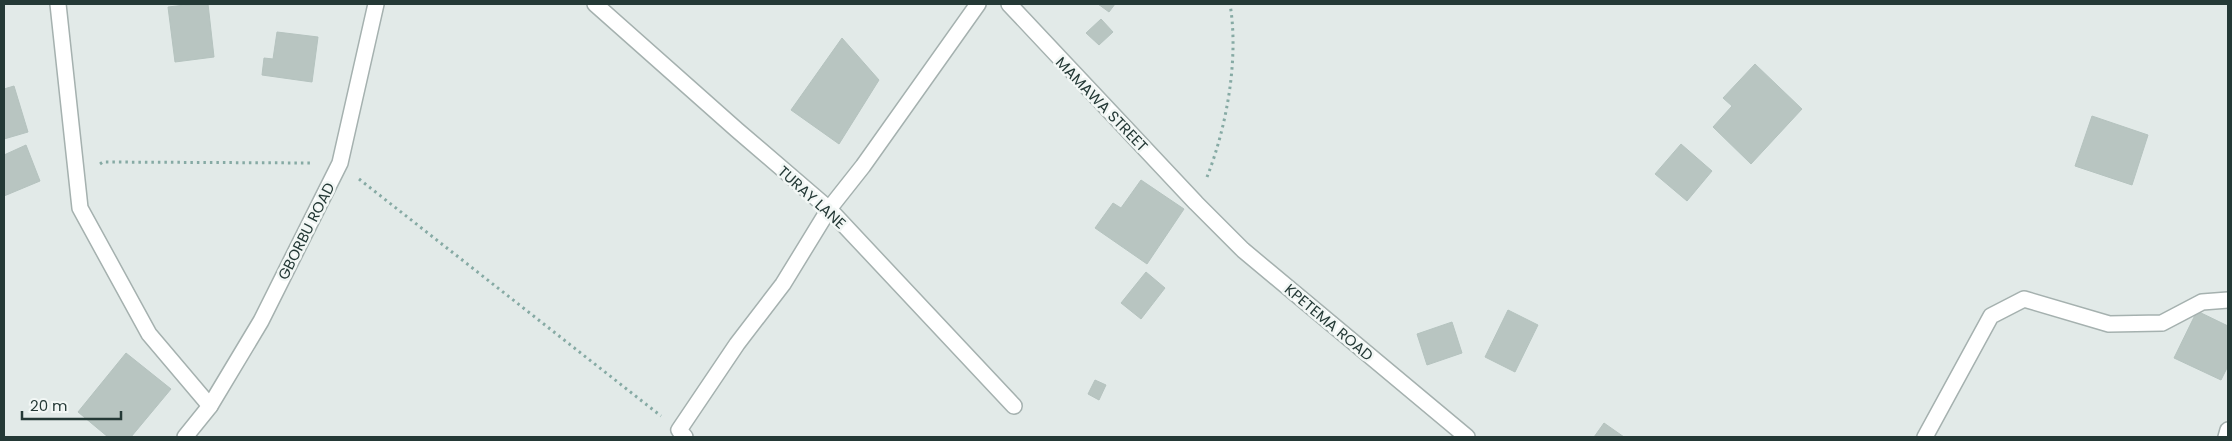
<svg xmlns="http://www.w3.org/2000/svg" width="2232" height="441" viewBox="0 0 2232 441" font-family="Poppins,sans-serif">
  <rect width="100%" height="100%" fill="#e2eae8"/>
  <g fill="#b8c5c1" stroke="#b5c3bf">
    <path d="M194,4H208L214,57L175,62L168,7Z"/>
    <path d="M1098,4H1115L1109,12Z"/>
    <path d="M1101,19L1113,32L1099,45L1086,33Z"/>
    <path d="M277,32L318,37L312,82L262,75L264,58L273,59Z"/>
    <path d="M842,38L879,80L839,144L791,110Z"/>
    <path d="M1755,64L1802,109L1751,164L1713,127L1732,106L1723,98Z"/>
    <path d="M14,86L28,132L4,139V89Z"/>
    <path d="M2092,116L2148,135L2132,185L2075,166Z"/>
    <path d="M1681,144L1712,171L1687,201L1655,174Z"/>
    <path d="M26,145L40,181L4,196V155Z"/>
    <path d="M1141,180L1184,209L1147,264L1095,228L1113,203L1121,208Z"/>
    <path d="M1146,272L1165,288L1141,319L1121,303Z"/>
    <path d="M1508,310L1538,325L1515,372L1485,357Z"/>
    <path d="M2197,311L2228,326V366L2221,380L2174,358Z"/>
    <path d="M1452,322L1462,353L1427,365L1417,334Z"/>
    <path d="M126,353L171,389L131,437H108L78,412Z"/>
    <path d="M1095,380L1106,385L1099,400L1088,394Z"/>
    <path d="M1604,423L1624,437H1594Z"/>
  </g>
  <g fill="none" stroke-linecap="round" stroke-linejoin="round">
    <defs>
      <g id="street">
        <path d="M58,4L80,208L149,334L210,406"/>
        <path d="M595,4L737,130L829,209L1014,406"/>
        <path d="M1009,4L1196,203L1243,250L1467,437"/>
        <path d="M185,437L210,406L261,321L340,163L376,4"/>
        <path d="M685,437L679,430L737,344L783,284L829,209L863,166L978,4"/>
        <path d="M1925,437L1991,316L2024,299L2109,324L2162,323L2202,302L2228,300"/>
        <path d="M2226,437L2228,430"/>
      </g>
    </defs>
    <use href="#street" stroke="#a5b1af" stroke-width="18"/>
    <g stroke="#86aaa4" stroke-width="3" stroke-dasharray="2.5 4" stroke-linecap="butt">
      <path d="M100,164L103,162L313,163"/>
      <path d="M1207,177C1227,126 1239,58 1230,4"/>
      <path d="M359,179L661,416"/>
    </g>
    <use href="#street" stroke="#fff" stroke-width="15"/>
  </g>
  <g text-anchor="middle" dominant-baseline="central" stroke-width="5" stroke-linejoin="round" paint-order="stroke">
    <g font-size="15" fill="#243936" stroke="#f2f7f5">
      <text transform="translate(1102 104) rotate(46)">MAMAWA STREET</text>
      <text transform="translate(812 197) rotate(42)">TURAY LANE</text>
      <text transform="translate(306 231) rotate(-63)">GBORBU ROAD</text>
      <text transform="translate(1329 322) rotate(40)">KPETEMA ROAD</text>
    </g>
  </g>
  <rect width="2232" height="441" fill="none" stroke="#243936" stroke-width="10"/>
  <path d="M22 411v8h99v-8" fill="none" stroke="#243936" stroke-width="2.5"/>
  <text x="30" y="411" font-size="15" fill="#243936" stroke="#f2f7f5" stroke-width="4" paint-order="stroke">20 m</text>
</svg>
